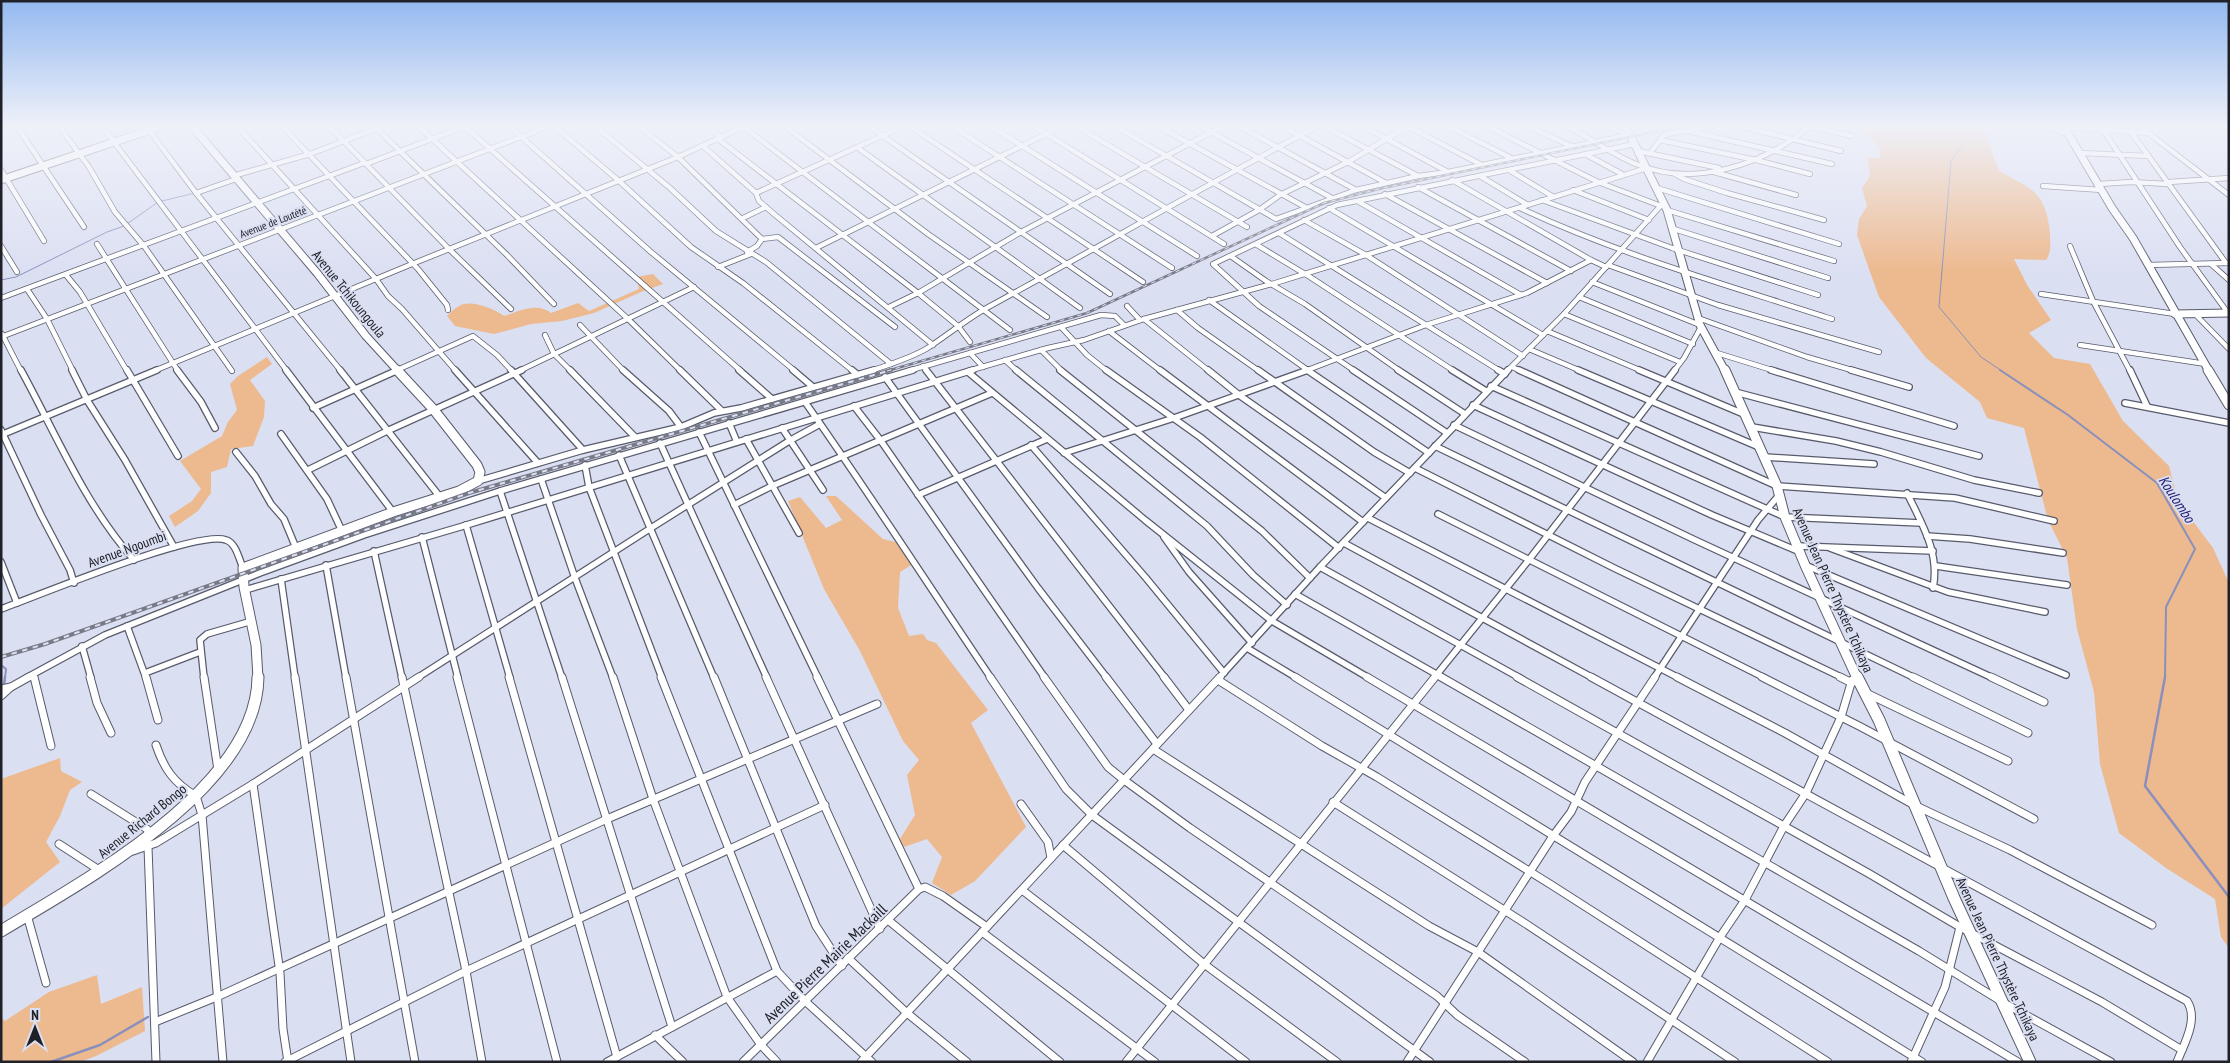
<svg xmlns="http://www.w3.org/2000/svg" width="2230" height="1063" viewBox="0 0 2230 1063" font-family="'PT Sans Narrow',sans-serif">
  <rect width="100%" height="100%" fill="#dbdff2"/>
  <g fill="#edb98e">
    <path d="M1857,125H1987L1988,142L1999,171C2032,189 2046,192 2050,233C2050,244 2052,251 2046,260L2014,259L2027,285L2051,320L2029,333L2054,358L2090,364L2123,421L2169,466L2178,501L2213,548L2229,583V948L2221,937L2215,899L2166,868L2119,833L2100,764L2094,692L2077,629L2067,558L2048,520L2024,428L1987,418L1980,402L1926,358L1879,297L1857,235L1859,219L1867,206L1862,188L1870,176L1868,158H1880V148Z"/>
    <path d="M653,274L663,284L641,292L594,313L562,321L531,324L494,334L455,326L447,316C450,313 455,308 459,306C471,299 494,309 504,316C520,311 537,302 551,313L578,303L589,311L639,289L637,277Z"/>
    <path d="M267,357L272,364L250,380L265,401L264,417L253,446L231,449L227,467L211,472V493L198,511L175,527L169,516L192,501L201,489L180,461L222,436L228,422L237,410L230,384L238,376Z"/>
    <path d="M826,496H836L883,539L899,543L913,564L900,572L898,608L909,636L923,634L927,640L936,643L988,710L971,723L1026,827L975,881L951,895L932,883L942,857L927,839L904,847L898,842L915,815L907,775L919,760L903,741L860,651L824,589L788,501L800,497L826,528L842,520Z"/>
    <path d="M60,758L61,771L82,782L70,790L60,816L46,842L60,862L1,909V779Z"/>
    <path d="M97,975L101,1004L142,987L145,1031L96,1056L80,1062H1V1017L5,1021L49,992Z"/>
  </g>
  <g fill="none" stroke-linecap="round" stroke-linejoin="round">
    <g stroke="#8990bd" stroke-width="1">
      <path d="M1972,125V132L1951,161L1939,307L1981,357L2002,371"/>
      <path d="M1,280L16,277L107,232L124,226L158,202L195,193"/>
    </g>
    <g stroke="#8990bd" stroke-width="2">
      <path d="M2000,370L2068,415L2157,483L2195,549L2166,607L2165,678"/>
      <path d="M1,665L6,669L5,678"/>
    </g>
    <g stroke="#8990bd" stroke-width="2.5">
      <path d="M2165,677L2145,786L2229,897"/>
      <path d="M4,686L5,677"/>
      <path d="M51,1062L100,1045L148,1017"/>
    </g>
    <defs>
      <g id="street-far2">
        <path d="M16,125L84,227"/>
        <path d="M58,125L89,167L115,212L144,246L232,371"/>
        <path d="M101,125L287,371"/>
        <path d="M145,125L196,193L341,371"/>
        <path d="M236,125L376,279L388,296L402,309L456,371"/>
        <path d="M281,125L418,269L447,305L448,310"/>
        <path d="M328,125L449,249L511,309"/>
        <path d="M373,125L507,255L554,304"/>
        <path d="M417,125L628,319L681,371"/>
        <path d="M463,125L741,371"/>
        <path d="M508,125L651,252L795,371"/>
        <path d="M553,125L618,180L691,247L743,283L853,371"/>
        <path d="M594,125L670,188L716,231L766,262L891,364"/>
        <path d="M637,125L678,157L762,239L778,237L895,327"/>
        <path d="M706,125L721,137"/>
        <path d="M741,125L1010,330"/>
        <path d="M783,125L928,234L1047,317"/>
        <path d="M867,125L1110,294"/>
        <path d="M908,125L1143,282"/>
        <path d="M950,125L1172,268"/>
        <path d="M989,125L1197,256"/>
        <path d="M1032,125L1224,244"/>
        <path d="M1074,125L1247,227"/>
        <path d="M1113,125L1276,219L1356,190L1418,176L1448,172"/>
        <path d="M1156,125L1305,207"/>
        <path d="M1198,125L1332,198"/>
        <path d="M1237,125L1356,190"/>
        <path d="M1280,125L1386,183"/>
        <path d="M1322,125L1418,176"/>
        <path d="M1361,125L1448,172L1630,135"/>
        <path d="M1446,125L1511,158"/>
        <path d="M1485,125L1598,182L1661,206"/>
        <path d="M1525,125L1571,146"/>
        <path d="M1565,125C1589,137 1611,154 1636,164C1694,188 1762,165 1808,128V125"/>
        <path d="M1607,125L1627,135"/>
        <path d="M1735,125L1841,151"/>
        <path d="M2044,125L2070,135"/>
        <path d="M2100,125L2180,247L2228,313"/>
        <path d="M2138,125L2229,195"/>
        <path d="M1407,126L1480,164"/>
        <path d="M1808,126L1852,136"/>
        <path d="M2064,127L2147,133"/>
        <path d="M1688,131L1832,164"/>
        <path d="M2131,132L2226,263"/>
        <path d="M718,139L918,293L958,326L970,342"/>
        <path d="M1660,140L1756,160L1810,174"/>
        <path d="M703,146L756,193L759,201L774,214L933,345"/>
        <path d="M858,148L1080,308"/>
        <path d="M1638,151L1719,168"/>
        <path d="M1650,153L1663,136L1667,134L1717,125"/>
        <path d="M2080,153L2149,156"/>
        <path d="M1585,154L1622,174"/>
        <path d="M366,164L466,126"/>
        <path d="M1,170L44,241"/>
        <path d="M1509,170L1552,196"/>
        <path d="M1714,172L1796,195"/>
        <path d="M1675,174L1684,179L1727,193L1824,220"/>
        <path d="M233,176L310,154L386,125"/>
        <path d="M1480,176L1528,205"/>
        <path d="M1452,180L1591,260"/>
        <path d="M2169,182L2229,178"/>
        <path d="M2099,184L2131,182L2168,184"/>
        <path d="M2043,186L2102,190"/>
        <path d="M1418,187L1571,271"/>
        <path d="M1657,188L1839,244"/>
        <path d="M1573,190L1649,220"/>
        <path d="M196,193L236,179"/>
        <path d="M756,193L906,125"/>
        <path d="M1385,194L1547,283"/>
        <path d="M1542,200L1672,248L1818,295"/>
        <path d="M1359,202L1521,295"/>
        <path d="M1329,208L1543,335"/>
        <path d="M1520,208C1620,255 1727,285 1832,319"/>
        <path d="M1667,210L1834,261"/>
        <path d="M743,218L766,207"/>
        <path d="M1304,220L1366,255L1523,356"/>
        <path d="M1674,229L1828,278"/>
        <path d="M1279,233L1500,371"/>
        <path d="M1212,236L1259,210L1280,195L1348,162L1410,125"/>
        <path d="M97,244L178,371"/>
        <path d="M1257,245L1310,277L1454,371"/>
        <path d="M1,246L17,272"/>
        <path d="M2070,246L2093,301L2130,371"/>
        <path d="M816,248L1064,125"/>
        <path d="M747,252L757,246L762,239"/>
        <path d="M1232,257L1266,281L1305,304L1400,371"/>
        <path d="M2211,264L2229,280"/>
        <path d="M1608,265L1718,305L1879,352"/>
        <path d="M2148,265L2228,263"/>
        <path d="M718,267L751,254"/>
        <path d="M66,275L80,292L127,371"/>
        <path d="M1592,282L1700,325"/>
        <path d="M27,289L47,319L73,371"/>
        <path d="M2041,294L2175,314"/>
        <path d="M1579,297L1693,344"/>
        <path d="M1,298L364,163"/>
        <path d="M1209,300L1309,371"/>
        <path d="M1127,306L1140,320"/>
        <path d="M889,307L918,293L1021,232L1225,125"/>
        <path d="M1177,310L1198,328L1259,371"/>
        <path d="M1564,314L1680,362"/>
        <path d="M2196,315L2229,349"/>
        <path d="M1698,318L1807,357L1855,371"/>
        <path d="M1144,319L1209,371"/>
        <path d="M580,325L624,371"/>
        <path d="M1061,327L1087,355L1107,371"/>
        <path d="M1109,331L1161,371"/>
        <path d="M1547,331L1642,371"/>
        <path d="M2,334L21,371"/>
        <path d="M545,335L554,354L571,371"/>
        <path d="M1,337L552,125"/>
        <path d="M2080,345L2206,364"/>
        <path d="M1529,349L1581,371"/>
        <path d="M1041,350L1062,371"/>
        <path d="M970,353L983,367"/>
        <path d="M1717,353L1775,371"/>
        <path d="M1005,360L1017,371"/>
        <path d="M923,366L927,371"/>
        <path d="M1512,367L1521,371"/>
        <path d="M154,371L412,264L678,157L747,125"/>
        <path d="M395,371L473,336L497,355L512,371"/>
        <path d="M519,371L694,287"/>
        <path d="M870,371C889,365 908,359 926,349C948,335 969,317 992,305C1102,245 1210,183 1320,125"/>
        <path d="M908,371L1101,315L1115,316L1124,325"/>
        <path d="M968,371L1048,348L1084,340L1144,319L1272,284L1647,168"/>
        <path d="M1305,371L1426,325L1527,293L1591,260L1606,267"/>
        <path d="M1355,371L1259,306L1213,264L1337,205L1635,144"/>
        <path d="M1507,371L1564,314L1664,202"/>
        <path d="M1674,371L1684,358L1701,327"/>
      </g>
      <g id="street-far1">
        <path d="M21,370C56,434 85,505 134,560"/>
        <path d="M72,370L87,400L125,460L174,547"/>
        <path d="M127,370L178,456"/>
        <path d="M177,370L201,402L215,428"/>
        <path d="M286,370L393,512"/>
        <path d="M340,370L440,497"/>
        <path d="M455,370L538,463"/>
        <path d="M511,370L583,450"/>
        <path d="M570,370L635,437"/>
        <path d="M623,370L669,411L681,427"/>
        <path d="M680,370L722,411"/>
        <path d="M739,370L772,399"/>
        <path d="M793,370L813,387"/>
        <path d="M852,370L858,375"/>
        <path d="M926,370L1165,678"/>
        <path d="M1016,370L1207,526L1253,575L1287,605"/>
        <path d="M1060,370L1262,531L1310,578"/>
        <path d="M1106,370L1200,437L1339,548"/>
        <path d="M1160,370L1363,522"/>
        <path d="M1208,370L1239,395L1386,498"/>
        <path d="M1258,370L1374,452L1410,473"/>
        <path d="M1307,370L1429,453"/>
        <path d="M1353,370L1447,433"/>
        <path d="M1398,370L1465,414"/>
        <path d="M1452,370L1486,391"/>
        <path d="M1498,370L1505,374"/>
        <path d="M1519,370L1777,486L1955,498L2054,521"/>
        <path d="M1578,370L1759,447"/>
        <path d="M1639,370L1746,415"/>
        <path d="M1771,370L1954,426"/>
        <path d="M1851,370L1909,387"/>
        <path d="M2130,370L2147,406"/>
        <path d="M968,372L1145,520L1272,621L1369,678"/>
        <path d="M885,377L1038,588L1107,678"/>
        <path d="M1491,386L1785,517L1921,523"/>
        <path d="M1735,392L1979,456"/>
        <path d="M805,402C869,493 929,586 991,678"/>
        <path d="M2125,403L2229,423"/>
        <path d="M1473,405L1712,515L1800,552"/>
        <path d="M854,406L881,441L1045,678"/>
        <path d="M313,408L398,370"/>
        <path d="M729,423L737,442"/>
        <path d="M1454,425L1695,540L1993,678"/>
        <path d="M1752,427L1836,441L1881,452L1974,480L2039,493"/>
        <path d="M782,428L823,490"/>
        <path d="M1,430L41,515L70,570L74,583"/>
        <path d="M699,432L818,678"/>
        <path d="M281,434L327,499L342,531"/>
        <path d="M1,435L157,370"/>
        <path d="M746,439L799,533"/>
        <path d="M660,443L767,678"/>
        <path d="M1031,445L1146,578L1224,673"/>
        <path d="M1435,446L1915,678"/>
        <path d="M236,452L255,476L271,504L284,519L296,548"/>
        <path d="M1064,453L1174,418L1308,370"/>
        <path d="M619,455L714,678"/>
        <path d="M1765,457L1874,464"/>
        <path d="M585,465L589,487L662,678"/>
        <path d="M1415,468L1614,568L1843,678"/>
        <path d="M308,470L387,431L522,370"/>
        <path d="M541,479L575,578L613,678"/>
        <path d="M478,481L583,450L681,427L714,413L741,408L874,370"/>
        <path d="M500,491L562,678"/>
        <path d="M1907,493C1922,524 1940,553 1933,588"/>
        <path d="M918,495L1047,439"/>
        <path d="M734,505L772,486L992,393"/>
        <path d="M1438,514L1765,678"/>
        <path d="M1368,518L1679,678"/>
        <path d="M466,525L510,678"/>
        <path d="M1927,536L1970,539L2063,553"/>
        <path d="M422,537L458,678"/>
        <path d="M1164,537L1189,572L1252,643"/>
        <path d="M1344,543L1593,678"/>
        <path d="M1798,546L1933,551"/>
        <path d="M1830,548L1948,592L2045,612"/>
        <path d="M374,551L402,678"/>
        <path d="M1,562L17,603"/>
        <path d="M326,565L346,678"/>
        <path d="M1805,565L2066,675"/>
        <path d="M1936,566L2067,585"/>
        <path d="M1320,567L1520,678"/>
        <path d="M281,579L295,678"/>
        <path d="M245,590L460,527L973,370"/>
        <path d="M1295,594L1443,678"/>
        <path d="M1,609C37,596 198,529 226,540C236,543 239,559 243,568"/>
        <path d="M127,626L146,678"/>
        <path d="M82,646L91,678"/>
        <path d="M1247,648L1297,678"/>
        <path d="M145,673L200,652"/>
        <path d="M33,675L34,678"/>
        <path d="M26,678L105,635L260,573L364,535L500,491L913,370"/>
        <path d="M204,678L200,640L207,634L252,621"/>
        <path d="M417,678L651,528L789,441L820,424"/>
        <path d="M1219,678L1320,567L1508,370"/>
        <path d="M1434,678L1528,561L1675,370"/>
        <path d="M1654,678L1758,520L1780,494"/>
      </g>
      <g id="street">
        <path d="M34,677L51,746"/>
        <path d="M90,677L97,703L111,733"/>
        <path d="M146,677L158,720"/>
        <path d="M204,677L218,770"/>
        <path d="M295,677L351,1062"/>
        <path d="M346,677L415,1062"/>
        <path d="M402,677L466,971L482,1062"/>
        <path d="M457,677L557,1062"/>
        <path d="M509,677L617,1057"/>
        <path d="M562,677L672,1027"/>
        <path d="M613,677L653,799L727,997L761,1045L777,1062"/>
        <path d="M661,677L777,971L805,1001L872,1062"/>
        <path d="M714,677L816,926L842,966"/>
        <path d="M766,677L880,929"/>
        <path d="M817,677L919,889"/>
        <path d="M990,677L1066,789L1092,815L1430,1062"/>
        <path d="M1044,677L1108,767L1124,780L1190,828L1437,996L1457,1015L1525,1062"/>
        <path d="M1106,677L1157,744"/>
        <path d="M1164,677L1189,710"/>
        <path d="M1295,677L1922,1062"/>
        <path d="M1367,677L2018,1062"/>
        <path d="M1441,677L1919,951L2004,1003L2111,1062"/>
        <path d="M1517,677L1868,873L1960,927L2102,1002L2182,1050"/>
        <path d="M1591,677L2187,1001C2199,1019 2184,1044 2177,1062"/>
        <path d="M1677,677L1785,733L1914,805L2010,850L2152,925"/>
        <path d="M1762,677L1861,727L2034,819"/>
        <path d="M1840,677L1852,683"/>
        <path d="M1913,677L2028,733"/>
        <path d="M1991,677L2044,702"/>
        <path d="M1218,680L1322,746L1377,777L1550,884L1828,1062"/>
        <path d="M1,689L11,687L29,677"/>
        <path d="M1866,693L2008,761"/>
        <path d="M1,696L11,687"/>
        <path d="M156,745C164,769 174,783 196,796L202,815L223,1062"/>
        <path d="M1153,749L1429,926L1478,952L1633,1062"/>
        <path d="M253,784L280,973L283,1029L288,1062"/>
        <path d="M91,794L147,829L150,836"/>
        <path d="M1333,802L1523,922L1735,1062"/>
        <path d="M1021,804L1048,842L1051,858"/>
        <path d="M59,844L99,870"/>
        <path d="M1063,845L1204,964L1337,1062"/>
        <path d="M148,847L156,1062"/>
        <path d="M133,851L156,843L253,784L419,677"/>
        <path d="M1022,890L1246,1062"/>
        <path d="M27,915L46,983"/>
        <path d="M888,920L1060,1062"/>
        <path d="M982,932L1155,1062"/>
        <path d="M848,958L907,1013L967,1062"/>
        <path d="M155,1022L219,996L607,819L877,704"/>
        <path d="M655,1035L683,1062"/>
        <path d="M285,1062L466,971L825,805"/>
        <path d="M607,1062L777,971"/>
        <path d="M743,1062L919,889L925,887L943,896L987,927"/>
        <path d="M861,1062L1220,677"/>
        <path d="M1126,1062L1435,677"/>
        <path d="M1407,1062L1553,836L1571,812L1585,782L1655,677"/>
        <path d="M1647,1062L1720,937L1745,900L1784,826L1806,793L1841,717L1852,680"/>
        <path d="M1911,1062L1945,987L1960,927"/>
      </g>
      <g id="secondary-far2">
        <path d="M191,125L317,273L366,336L398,371"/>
        <path d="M1625,125L1667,210L1700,325L1725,371"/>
        <path d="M2063,125L2112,208L2133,238L2209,371"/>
        <path d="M1,180L165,125"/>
        <path d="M2175,314L2229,313"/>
      </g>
      <g id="secondary-far1">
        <path d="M1725,370L1777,486L1785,517L1805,565L1857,678"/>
        <path d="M2208,370L2229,405"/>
        <path d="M258,678L256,645L244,587L243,568L393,512L459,491L478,481L480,472L477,465L434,410L397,370"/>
      </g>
      <g id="secondary">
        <path d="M1857,677L1879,720L1954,898L2030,1062"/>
        <path d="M1,931C84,881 257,788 258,677"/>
      </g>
    </defs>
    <use href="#street-far2" stroke="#585b6b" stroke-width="6"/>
    <use href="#street-far1" stroke="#585b6b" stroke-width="8"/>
    <use href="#street" stroke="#585b6b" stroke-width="9"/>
    <use href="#secondary-far2" stroke="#585b6b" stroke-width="9"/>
    <use href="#secondary-far1" stroke="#585b6b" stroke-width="11"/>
    <use href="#secondary" stroke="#585b6b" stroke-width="13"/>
    <use href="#street-far2" stroke="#fff" stroke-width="4.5"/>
    <use href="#street-far1" stroke="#fff" stroke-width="5.5"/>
    <use href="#street" stroke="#fff" stroke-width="7"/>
    <use href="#secondary-far2" stroke="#fff" stroke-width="7"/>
    <use href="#secondary-far1" stroke="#fff" stroke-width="9"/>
    <use href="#secondary" stroke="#fff" stroke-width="11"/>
    <defs>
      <path id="rail-far1" d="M887,371L1087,313L1324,203L1383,188L1687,125"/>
      <path id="rail" d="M1,657L45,644L469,493L891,370"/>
    </defs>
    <use href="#rail-far1" stroke="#787a87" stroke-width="2.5"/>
    <use href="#rail" stroke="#787a87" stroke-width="4"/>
    <use href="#rail-far1" stroke="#dbdff2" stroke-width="1" stroke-dasharray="4.5" stroke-linecap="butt"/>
    <use href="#rail" stroke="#dbdff2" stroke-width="2" stroke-dasharray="5.5" stroke-linecap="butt"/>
  </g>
  <linearGradient id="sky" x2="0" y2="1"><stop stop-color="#94b9f0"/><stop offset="0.46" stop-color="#eff1f9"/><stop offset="1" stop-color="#eff1f9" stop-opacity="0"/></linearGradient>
  <rect width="2230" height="274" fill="url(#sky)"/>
  <g text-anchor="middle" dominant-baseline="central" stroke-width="4" stroke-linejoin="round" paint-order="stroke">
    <g font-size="11" fill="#202128" stroke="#dbdff2">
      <text transform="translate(273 222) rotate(-21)">Avenue de Loutété</text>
    </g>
    <g font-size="14" fill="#202128" stroke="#dbdff2">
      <text transform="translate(349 294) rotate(51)">Avenue Tchikoungoula</text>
      <text transform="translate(127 549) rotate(-20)">Avenue Ngoumbi</text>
      <text transform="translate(1833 590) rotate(66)">Avenue Jean Pierre Thystère Tchikaya</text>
      <text transform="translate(142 821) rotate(-39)">Avenue Richard Bongo</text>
      <text transform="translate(1998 959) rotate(65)">Avenue Jean Pierre Thystère Tchikaya</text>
    </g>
    <g font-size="15" font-style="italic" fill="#262276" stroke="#dbdff2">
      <text transform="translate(2177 499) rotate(57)">Koulombo</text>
    </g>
    <g font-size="16" fill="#202128" stroke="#dbdff2">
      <text transform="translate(825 963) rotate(-44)">Avenue Pierre Mairie Mackaill</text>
    </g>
  </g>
  <rect width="2230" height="1063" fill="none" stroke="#202128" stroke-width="5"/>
  <g transform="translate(35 1028)" stroke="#dbdff2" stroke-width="4" paint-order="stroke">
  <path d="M0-4L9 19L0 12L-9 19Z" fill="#202128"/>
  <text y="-8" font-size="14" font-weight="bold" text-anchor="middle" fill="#202128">N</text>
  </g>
</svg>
